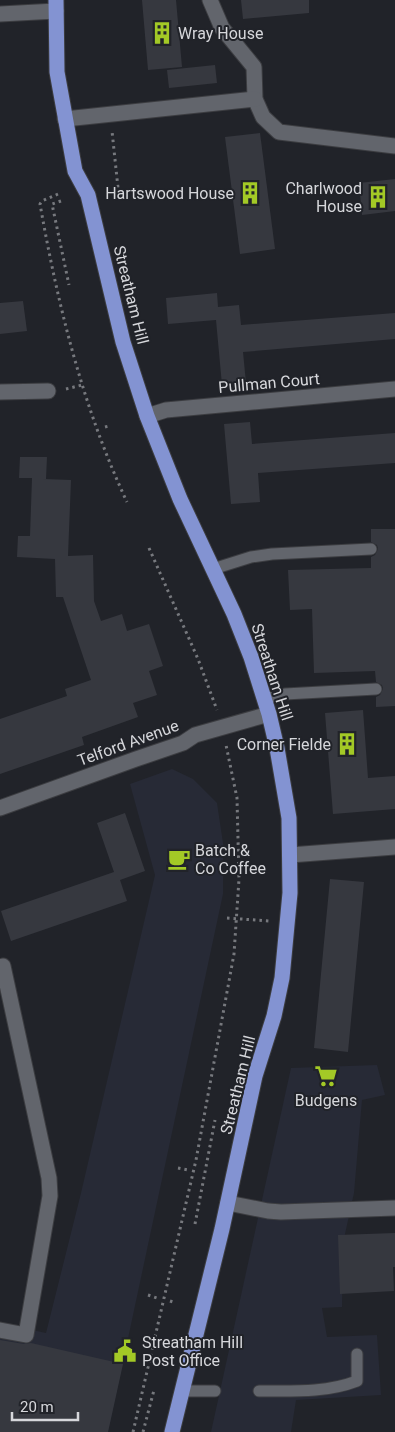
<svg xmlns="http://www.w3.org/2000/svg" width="395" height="1432" viewBox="0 0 395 1432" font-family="Roboto,sans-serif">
  <rect width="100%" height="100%" fill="#212329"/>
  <g fill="#272a36">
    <path d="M172,769L193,779L217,803L223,843V894L108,1432H0V1323L46,1333L81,1193L155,875L130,784Z"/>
    <path d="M377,1065L385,1095L362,1100L354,1193L343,1243L342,1307L322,1308L327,1337L377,1335L381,1395L296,1400L291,1432H211L291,1068Z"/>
  </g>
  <g fill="#36383f">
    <path d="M142,0H176L182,67L148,70Z"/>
    <path d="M241,0H309V13L243,19Z"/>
    <path d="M215,65L217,83L169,88L167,70Z"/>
    <path d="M260,133L275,249L240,254L225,137Z"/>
    <path d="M395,179V211L362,215L359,183Z"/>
    <path d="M217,293L218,307L239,305L241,325L395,313V339L243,352L246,383L222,385L216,320L168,324L166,298Z"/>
    <path d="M23,301L27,331L0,334V303Z"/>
    <path d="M250,422L252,444L395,433V463L258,473L260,502L231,504L224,424Z"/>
    <path d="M20,457H47L46,479H43L71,480L68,556L93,555L94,601L101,621L122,614L127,631L149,624L163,666L149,671L157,695L133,703L138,717L82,737L84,745L0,774V719L67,696L65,689L91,680L63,597H56L55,559L17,557L18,536H30L32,478H19Z"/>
    <path d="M371,529H395V706L376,707V697L380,695L383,689L382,685L376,682L375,671L314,673L312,609L290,610L288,570L371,568V557L375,555L378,549L377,545L371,542Z"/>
    <path d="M363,710L368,778L395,776V809L333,814L325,713Z"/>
    <path d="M125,813L145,871L120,880L127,901L11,941L1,911L114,872L97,823Z"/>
    <path d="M330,879L364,882L348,1052L314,1048Z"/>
    <path d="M395,1233V1267H393L394,1291L340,1294L338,1235Z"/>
    <path d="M0,1340L24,1344L31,1343L123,1364L108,1432H0Z"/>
  </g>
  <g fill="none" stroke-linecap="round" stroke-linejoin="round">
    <defs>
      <g id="lane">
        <path d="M213,569L251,557L272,554L371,549"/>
        <path d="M264,699L285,694L376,689"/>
        <path d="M181,1391H215"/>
        <path d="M259,1391C292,1391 326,1393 357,1381V1354"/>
      </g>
      <g id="street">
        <path d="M210,0L222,28L254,67L255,99L263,117L279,132L395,146"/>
        <path d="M0,14L56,11"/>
        <path d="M65,119L255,99"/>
        <path d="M0,392L48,391"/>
        <path d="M147,416L166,410L395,389"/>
        <path d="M0,808L136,759L183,743L195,735L269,714"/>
        <path d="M290,855L395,847"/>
        <path d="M228,1203L268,1211L281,1212L395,1208"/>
        <path d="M0,1330L26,1335L50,1196L49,1178L3,966"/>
      </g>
      <path id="highway" d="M56,0L57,72L75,171L88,195L123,342L147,416L180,499L234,614L251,657L269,714L277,748L289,818L290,893L282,978L274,1016L255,1076L222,1229L172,1432"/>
    </defs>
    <use href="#lane" stroke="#3c3d41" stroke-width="13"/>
    <use href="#street" stroke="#3c3d41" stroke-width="17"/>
    <use href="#highway" stroke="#3c3d41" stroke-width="17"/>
    <g stroke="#77797e" stroke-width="3" stroke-dasharray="2.5 4" stroke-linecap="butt">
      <path d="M106,191L118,188L112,131"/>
      <path d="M58,194L42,201L40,204C58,306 83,408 127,502"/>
      <path d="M61,201L52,204L69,285"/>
      <path d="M66,389L82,385"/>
      <path d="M105,427L109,426"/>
      <path d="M149,548L198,659L217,710"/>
      <path d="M227,918L269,921"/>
      <path d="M178,1168L188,1170"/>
      <path d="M195,1224L215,1120"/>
      <path d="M148,1295L157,1298"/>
      <path d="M170,1301L176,1303"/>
      <path d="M133,1432L196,1160L234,954L239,879L237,798L226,745"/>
      <path d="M143,1432L154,1390"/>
    </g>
    <use href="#lane" stroke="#62656c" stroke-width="11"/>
    <use href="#street" stroke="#62656c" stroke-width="15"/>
    <use href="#highway" stroke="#8393d2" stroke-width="15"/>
  </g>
  <defs>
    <symbol id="building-bare" viewBox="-9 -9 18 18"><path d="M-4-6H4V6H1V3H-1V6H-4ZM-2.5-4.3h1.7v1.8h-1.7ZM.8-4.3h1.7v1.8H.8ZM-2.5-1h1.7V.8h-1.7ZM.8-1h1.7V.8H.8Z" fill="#a3c926" stroke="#212329" stroke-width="2.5" paint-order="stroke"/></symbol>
    <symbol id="cafe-bare" viewBox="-9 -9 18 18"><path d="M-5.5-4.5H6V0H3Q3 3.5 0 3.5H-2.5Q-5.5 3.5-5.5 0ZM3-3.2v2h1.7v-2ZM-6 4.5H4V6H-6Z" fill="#a3c926" stroke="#212329" stroke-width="2.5" paint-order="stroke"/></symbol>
    <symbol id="supermarket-bare" viewBox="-9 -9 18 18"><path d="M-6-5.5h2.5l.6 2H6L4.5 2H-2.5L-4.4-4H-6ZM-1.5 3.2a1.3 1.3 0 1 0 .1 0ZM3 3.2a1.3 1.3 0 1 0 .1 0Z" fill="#a3c926" stroke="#212329" stroke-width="2.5" paint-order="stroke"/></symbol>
    <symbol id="civic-bare" viewBox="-9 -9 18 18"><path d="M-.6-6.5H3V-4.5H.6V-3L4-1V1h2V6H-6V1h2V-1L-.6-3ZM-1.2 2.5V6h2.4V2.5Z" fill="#a3c926" stroke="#212329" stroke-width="2.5" paint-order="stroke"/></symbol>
  </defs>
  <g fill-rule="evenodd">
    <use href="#building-bare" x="146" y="17" width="32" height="32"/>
    <use href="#building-bare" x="234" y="177" width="32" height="32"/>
    <use href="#building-bare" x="362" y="181" width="32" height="32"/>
    <use href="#building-bare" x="331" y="728" width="32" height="32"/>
    <use href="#cafe-bare" x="163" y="843" width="32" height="32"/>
    <use href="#supermarket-bare" x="310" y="1060" width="32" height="32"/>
    <use href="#civic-bare" x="109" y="1335" width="32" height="32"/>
  </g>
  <g text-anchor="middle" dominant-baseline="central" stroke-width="4" stroke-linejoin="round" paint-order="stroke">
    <g font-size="16" fill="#d6d7db" stroke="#212329" text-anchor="start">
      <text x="178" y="33">Wray House</text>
      <text x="362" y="188" text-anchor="end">Charlwood<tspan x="362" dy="18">House</tspan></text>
      <text x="234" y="193" text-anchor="end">Hartswood House</text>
      <text x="331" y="744" text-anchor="end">Corner Fielde</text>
      <text x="195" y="850">Batch &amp;<tspan x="195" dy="18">Co Coffee</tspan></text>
      <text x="326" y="1100" text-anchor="middle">Budgens</text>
      <text x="142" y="1342">Streatham Hill<tspan x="142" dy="18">Post Office</tspan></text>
    </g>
    <g font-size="16" fill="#d6d7db" stroke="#212329">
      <text transform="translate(131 295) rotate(76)">Streatham Hill</text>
      <text transform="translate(269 383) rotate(-5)">Pullman Court</text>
      <text transform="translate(272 672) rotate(72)">Streatham Hill</text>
      <text transform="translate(128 743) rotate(-20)">Telford Avenue</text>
      <text transform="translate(238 1085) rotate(-76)">Streatham Hill</text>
    </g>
  </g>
  <path d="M12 1412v8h66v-8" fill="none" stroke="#d6d7db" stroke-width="2.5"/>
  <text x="20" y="1412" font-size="15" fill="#d6d7db" stroke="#212329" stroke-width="4" paint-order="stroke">20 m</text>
</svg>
